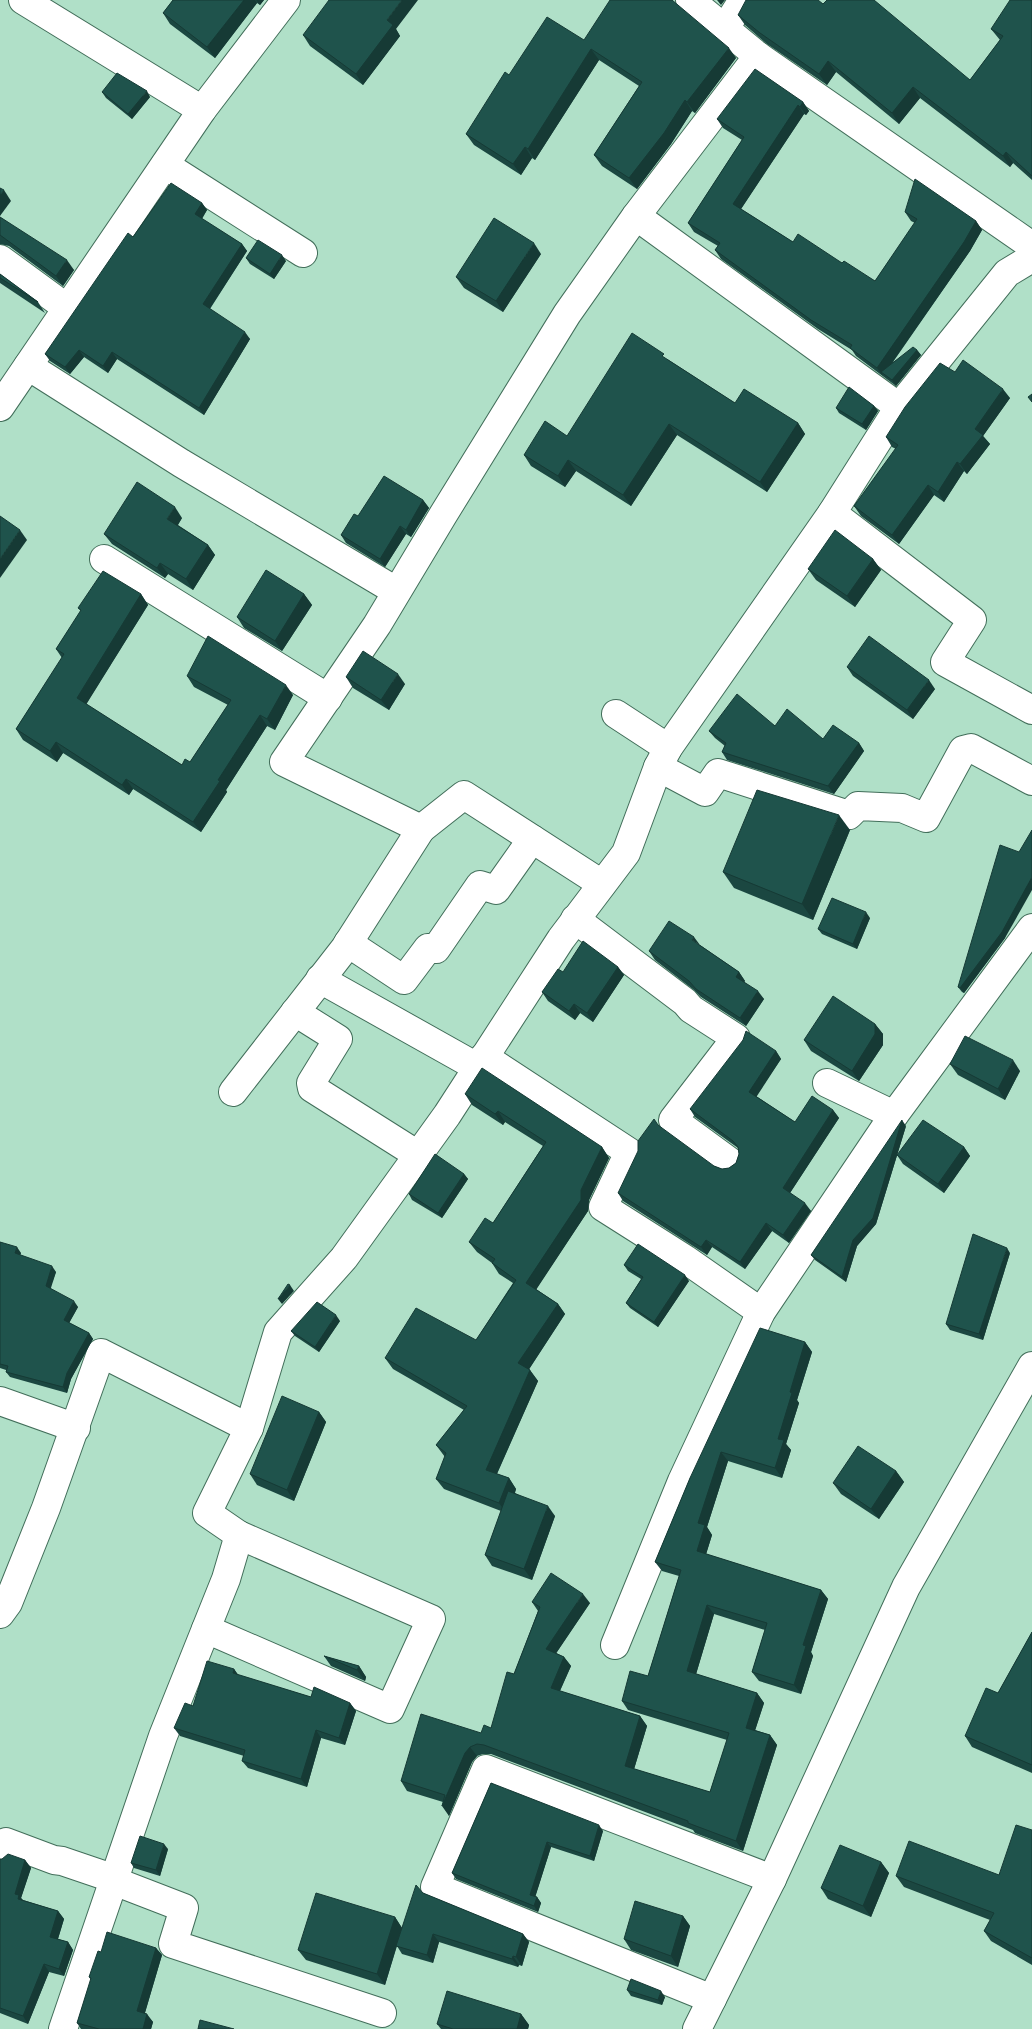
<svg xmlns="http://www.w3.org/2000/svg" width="1032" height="2029" viewBox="0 0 1032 2029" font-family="'Roboto Condensed',sans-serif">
  <rect width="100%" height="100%" fill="#b0e0c8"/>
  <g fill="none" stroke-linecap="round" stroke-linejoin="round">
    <defs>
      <g id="minor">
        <path d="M23,0L202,110"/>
        <path d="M690,0L758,56L1032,246"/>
        <path d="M725,28L743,0"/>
        <path d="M165,165L303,253"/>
        <path d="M636,216L899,407"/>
        <path d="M0,259L67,308"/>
        <path d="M28,366L181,463L396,591"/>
        <path d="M0,407L202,110L286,0"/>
        <path d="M832,513L972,620L945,662L1032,710"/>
        <path d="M104,559L328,698"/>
        <path d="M616,714L668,748"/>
        <path d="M658,767L705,792L718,773L849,815L858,806L902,808L926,818L963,750L971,748L1032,781"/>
        <path d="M421,829L464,795L602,884"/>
        <path d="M575,919L685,1002L691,1009L736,1038L673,1120L729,1161"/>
        <path d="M348,943L404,980L428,948L436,949L480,885L496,890L532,839"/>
        <path d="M320,979L477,1067"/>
        <path d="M295,1012L338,1039L311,1083L312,1088L418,1155"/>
        <path d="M484,1057L629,1152L603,1207L685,1259L761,1312"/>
        <path d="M827,1083L894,1115"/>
        <path d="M233,1092L345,948L421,829L284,762L377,625L443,515L567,314L636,216L758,56"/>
        <path d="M0,1401L76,1428"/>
        <path d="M0,1614L8,1603L46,1508L101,1353L249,1428"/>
        <path d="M206,1629L390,1709L431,1619L239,1535"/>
        <path d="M615,1645L682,1481L761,1312L889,1122L1032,928"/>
        <path d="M0,1853L6,1842L54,1860L62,1861L115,1879"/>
        <path d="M114,1881L184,1908L173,1944L382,2013"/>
        <path d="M712,1999L435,1887L486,1769L772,1879"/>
        <path d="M63,2029L163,1736L226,1579L239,1535L207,1513L249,1428L278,1332L344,1258L447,1115L561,939L626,853L658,767L668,748L832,513L899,407L1007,273L1032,258"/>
        <path d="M697,2029L772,1879L906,1587L1032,1366"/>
      </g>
    </defs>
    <use href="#minor" stroke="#426e5a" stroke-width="30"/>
    <use href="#minor" stroke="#fff" stroke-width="28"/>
  </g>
  <g fill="#1b4741">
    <path d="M173,0H264L260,5L257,3L215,58L170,24L163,13Z"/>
    <path d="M1032,0V180L1013,163L1010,167L920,98L899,124L836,72L827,85L767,44L745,25L738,15L823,4L970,80L1000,40L991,29Z"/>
    <path d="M675,3L736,58L695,113L692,111L671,144L637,189L602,166L594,155L639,86L599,60L535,160L532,158L521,175L474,145L466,134L509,75L584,40Z"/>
    <path d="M396,29L400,36L363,85L310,46L303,35Z"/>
    <path d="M102,92L150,97L132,119L106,98Z"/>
    <path d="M803,102L809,111L806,115L804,114L741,209L793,242L842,263L875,281L915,223L911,221L905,212L976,221L982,230L970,251L893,362L917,350L921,355L896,386L856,356L852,350L818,329L721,259L715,250L718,246L694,232L688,223L742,140L723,128L717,119Z"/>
    <path d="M202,203L207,210L202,219L242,244L247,251L210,309L250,339L204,415L117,359L108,373L84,357L70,374L50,361L45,354L133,237Z"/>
    <path d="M0,217L74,270L63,286L9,246L0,244Z"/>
    <path d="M541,254L503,312L464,288L456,277Z"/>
    <path d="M246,258L286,261L274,279L250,264Z"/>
    <path d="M0,274L38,302L45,313L0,283Z"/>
    <path d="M667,359L735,403L798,423L805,434L767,492L677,435L631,506L576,471L565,487L531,466L524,455L567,436Z"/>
    <path d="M955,372L1010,398L983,436L990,444L967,474L964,471L944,502L934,495L899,544L861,516L854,506L896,449L892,447L886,437Z"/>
    <path d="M874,406L878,411L866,430L839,413L836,408Z"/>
    <path d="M423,500L429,508L411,537L406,534L385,567L346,543L341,535Z"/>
    <path d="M182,518L178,525L208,545L215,555L193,590L168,574L165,578L112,544L104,534Z"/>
    <path d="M873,559L881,570L855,607L816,580L808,569Z"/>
    <path d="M141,594L148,605L86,704L182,765L190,762L228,705L194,687L187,676L293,695L275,730L267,726L226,790L227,792L201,832L133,789L129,795L63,753L57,762L23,740L16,729L62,658L56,649L81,611L78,608Z"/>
    <path d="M304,594L312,605L282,651L244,628L237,617Z"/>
    <path d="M847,667L935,689L913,719L853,676Z"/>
    <path d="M346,677L405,684L389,710L353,688Z"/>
    <path d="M775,726L823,739L859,743L864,751L834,794L727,760L722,752L725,746L715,738L709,731Z"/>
    <path d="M850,830L813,920L734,888L723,872Z"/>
    <path d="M1019,852L1005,938L964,993L962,992L958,987Z"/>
    <path d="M870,918L857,949L822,934L818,929Z"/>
    <path d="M700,945L739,972L745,981L744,982L764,999L746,1026L701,997L694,990L655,960L649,951Z"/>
    <path d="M618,967L624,975L593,1022L580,1013L575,1020L548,1001L542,992L563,972Z"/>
    <path d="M875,1024L883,1034V1045L859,1081L811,1051L804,1040Z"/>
    <path d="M776,1051L781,1059L756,1096L795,1122L833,1110L839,1118L790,1193L811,1211L789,1243L772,1231L745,1269L712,1247L707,1255L623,1201L618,1193L714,1166L722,1169L729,1168L736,1163L739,1154L738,1148L695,1117L690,1109Z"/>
    <path d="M950,1064L1020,1071L1005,1100L958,1075Z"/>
    <path d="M465,1094L602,1147L609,1158L589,1200L588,1211L536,1289L558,1304L565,1314L529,1369L538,1381L497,1474L509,1478L516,1489L515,1493L555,1516L532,1580L492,1566L485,1555L501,1511L444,1489L436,1479L445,1457L436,1445L464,1410L393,1369L385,1358L476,1340L513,1283L499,1274L492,1263L477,1252L469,1242L493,1223L543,1146L505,1122L503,1125L472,1105Z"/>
    <path d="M906,1126L876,1224L857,1246L846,1282L815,1260L811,1255Z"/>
    <path d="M964,1147L970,1156L944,1193L903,1164L897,1155Z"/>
    <path d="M464,1174L468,1179L442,1218L412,1200L409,1194Z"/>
    <path d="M0,1242L21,1253L20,1255L56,1272L50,1288L78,1307L69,1323L89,1333L93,1339L71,1379L67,1393L10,1377L6,1372V1370L0,1368Z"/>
    <path d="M1010,1253L983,1340L950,1330L946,1324Z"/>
    <path d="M624,1265L689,1281L658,1327L630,1308L626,1303L641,1279L628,1271Z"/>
    <path d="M340,1321L319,1352L295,1336L291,1331Z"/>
    <path d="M805,1342L812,1352L797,1400L799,1403L786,1444L791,1450L782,1478L728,1461L707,1527L712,1535L706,1554L821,1590L828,1599L811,1652L813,1656L801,1694L759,1681L752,1672L765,1630L714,1614L696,1674L757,1693L764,1703L755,1730L770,1735L777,1745L743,1851L695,1833L693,1830L491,1754H483L477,1756L472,1762L449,1816L443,1802L407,1791L401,1781L481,1733L491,1728L514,1674L538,1611L532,1602L590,1603L556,1653L564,1657L571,1666L560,1691L640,1716L647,1726L634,1769L710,1792L727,1740L628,1710L622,1701L648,1676L679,1576L662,1571L655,1562L690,1478Z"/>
    <path d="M319,1412L326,1422L294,1501L257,1485L250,1474Z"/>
    <path d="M896,1471L904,1482L879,1519L841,1494L833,1483Z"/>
    <path d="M1032,1632V1773L972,1747L965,1736L998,1693Z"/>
    <path d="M324,1656L359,1666L366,1677L365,1681L331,1666Z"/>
    <path d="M234,1669L238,1675L311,1697L350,1703L356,1711L345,1745L321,1738L307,1787L248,1768L242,1761L244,1756L180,1736L174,1728L193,1706Z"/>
    <path d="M491,1783L603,1831L594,1861L551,1847L535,1897H537L541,1903L538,1912L456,1879L452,1873Z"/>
    <path d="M1032,1830V1965L991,1941L984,1931L990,1920L904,1887L896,1876L999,1875Z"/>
    <path d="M168,1849L160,1876L134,1868L131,1863Z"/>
    <path d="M0,1859L25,1860L31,1868L21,1898L23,1900L58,1911L64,1919L58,1939L68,1942L73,1950L64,1976L49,1972L28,2024L0,2013Z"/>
    <path d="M881,1862L889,1873L871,1917L828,1899L821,1888Z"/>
    <path d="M423,1893L523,1934L529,1942L522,1966L519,1965L518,1967L439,1942L433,1963L402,1954L397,1946L385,1985L306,1960L298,1950L395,1917L402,1928Z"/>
    <path d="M683,1916L690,1926L678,1967L631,1950L624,1939Z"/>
    <path d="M156,1948L162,1955L145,2013L153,2022L151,2029H81L77,2023L91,1980L89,1977L101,1952Z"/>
    <path d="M627,1990L665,1997L662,2005L631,1996Z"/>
    <path d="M521,2014L529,2025L528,2029H441L437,2024Z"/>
  </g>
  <g fill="#163a35">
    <path d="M244,0H255L257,3L215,58L207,47Z"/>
    <path d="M256,0H264L260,5Z"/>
    <path d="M402,0H418L396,29L400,36L363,85L356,74L387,20Z"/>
    <path d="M717,0H725L721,5Z"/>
    <path d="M729,48L736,58L695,113L687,102Z"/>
    <path d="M591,49L599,60L535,160L528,149Z"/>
    <path d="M828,61L836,72L827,85L819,74Z"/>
    <path d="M913,87L920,98L899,124L892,113Z"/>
    <path d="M147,91L150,97L132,119L128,114Z"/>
    <path d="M685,100L692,111L671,144L637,189L629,178Z"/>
    <path d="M803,102L809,111L806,115L800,107Z"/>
    <path d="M798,105L804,114L739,212L733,204Z"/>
    <path d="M525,147L532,158L521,175L513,164Z"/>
    <path d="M1006,152L1013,163L1010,167L1003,156Z"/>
    <path d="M4,190L11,201L0,216V195Z"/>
    <path d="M202,203L207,210L200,221L195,214Z"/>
    <path d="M976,221L982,230L970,251L884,374L881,372L883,376L877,368Z"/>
    <path d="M534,243L541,254L503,312L496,301Z"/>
    <path d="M242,244L247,251L208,311L203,304Z"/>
    <path d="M282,255L286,261L274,279L270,274Z"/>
    <path d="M67,260L74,270L63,286L56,276Z"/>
    <path d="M245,332L250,339L204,415L199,408Z"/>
    <path d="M79,350L84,357L70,374L65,367Z"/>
    <path d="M917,350L921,355L896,386L892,380Z"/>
    <path d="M112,352L117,359L108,373L103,366Z"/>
    <path d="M1003,389L1010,398L983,436L990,444L967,474L960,464L975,429Z"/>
    <path d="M874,406L878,411L866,430L862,424Z"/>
    <path d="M798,423L805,434L767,492L760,482Z"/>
    <path d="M669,424L677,435L631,506L623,495Z"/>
    <path d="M568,460L576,471L565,487L558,476Z"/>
    <path d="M957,462L964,471L944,502L938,492Z"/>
    <path d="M928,485L934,495L899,544L892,535Z"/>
    <path d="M423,500L429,508L411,537L406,530Z"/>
    <path d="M175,507L182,518L175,529L167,519Z"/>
    <path d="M400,526L406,534L385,567L380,559Z"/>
    <path d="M20,530L27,540L0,578V559Z"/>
    <path d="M208,545L215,555L193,590L186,579Z"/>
    <path d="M873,559L881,570L855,607L847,596Z"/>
    <path d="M160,563L168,574L165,578L157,568Z"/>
    <path d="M141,594L148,605L84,708L77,698Z"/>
    <path d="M304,594L312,605L282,651L275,641Z"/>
    <path d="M398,674L405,684L389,710L381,700Z"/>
    <path d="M929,680L935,689L913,719L907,710Z"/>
    <path d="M286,685L293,695L275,730L267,719Z"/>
    <path d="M260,715L267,726L226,790L227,792L201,832L193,822L218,780Z"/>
    <path d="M56,742L63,753L57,762L50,751Z"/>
    <path d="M859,743L864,751L834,794L828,786Z"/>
    <path d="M126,779L133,789L129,795L122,785Z"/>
    <path d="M839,815L850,830L813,920L802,904Z"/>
    <path d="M1032,877V890L1005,938L964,993L960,988Z"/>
    <path d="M866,912L870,918L857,949L853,944Z"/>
    <path d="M694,937L700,945L692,940Z"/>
    <path d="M618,967L624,975L593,1022L587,1013Z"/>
    <path d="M739,972L745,981L742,985L736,977Z"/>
    <path d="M758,991L764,999L746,1026L740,1018Z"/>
    <path d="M574,1004L580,1013L575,1020L569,1011Z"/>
    <path d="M875,1024L883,1034V1045L859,1081L852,1071Z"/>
    <path d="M776,1051L781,1059L755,1099L749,1092Z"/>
    <path d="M1013,1060L1020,1071L1005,1100L998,1089Z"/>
    <path d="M833,1110L839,1118L788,1196L783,1188Z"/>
    <path d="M498,1111L505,1122L503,1125L495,1114Z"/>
    <path d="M902,1120L906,1126L876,1224L857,1246L846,1282L842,1277L853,1240Z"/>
    <path d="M602,1147L609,1158L589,1200L588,1211L534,1293L526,1283L581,1190Z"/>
    <path d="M964,1147L970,1156L944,1193L938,1184Z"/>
    <path d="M464,1174L468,1179L442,1218L438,1213Z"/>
    <path d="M805,1203L811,1211L789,1243L783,1235Z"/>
    <path d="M766,1223L772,1231L745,1269L740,1262Z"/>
    <path d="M706,1240L712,1247L707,1255L701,1247Z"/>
    <path d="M17,1247L21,1253L19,1258L15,1253Z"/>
    <path d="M1007,1248L1010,1253L983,1340L979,1334Z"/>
    <path d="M52,1266L56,1272L50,1291L46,1286Z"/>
    <path d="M685,1275L689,1281L658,1327L654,1322Z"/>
    <path d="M290,1285L294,1291L282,1304L278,1299Z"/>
    <path d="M74,1301L78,1307L68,1325L64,1320Z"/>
    <path d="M558,1304L565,1314L526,1374L518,1363Z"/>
    <path d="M336,1315L340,1321L319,1352L315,1347Z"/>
    <path d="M89,1333L93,1339L71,1379L67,1393L63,1387L67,1373Z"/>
    <path d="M805,1342L812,1352L797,1400L799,1403L786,1444L791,1450L782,1478L775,1468L778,1439L790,1392Z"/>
    <path d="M530,1370L538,1381L494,1480L486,1470Z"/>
    <path d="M319,1412L326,1422L294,1501L287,1490Z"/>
    <path d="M721,1452L728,1461L707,1527L712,1535L704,1561L697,1551L698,1523Z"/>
    <path d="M896,1471L904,1482L879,1519L871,1509Z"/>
    <path d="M509,1478L516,1489L507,1514L499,1503Z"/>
    <path d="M548,1506L555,1516L532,1580L524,1569Z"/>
    <path d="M821,1590L828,1599L811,1652L813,1656L801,1694L794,1685L803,1645Z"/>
    <path d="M583,1594L590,1603L553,1658L546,1649Z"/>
    <path d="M707,1605L714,1614L694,1681L687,1671Z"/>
    <path d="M564,1657L571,1666L557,1697L551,1688Z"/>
    <path d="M359,1666L366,1677L365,1681L357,1670Z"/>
    <path d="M234,1669L239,1676L233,1673Z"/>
    <path d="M757,1693L764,1703L753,1737L746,1728Z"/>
    <path d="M350,1703L356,1711L345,1745L339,1738Z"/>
    <path d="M640,1716L647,1726L632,1776L625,1766Z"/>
    <path d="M316,1730L321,1738L307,1787L301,1779Z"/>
    <path d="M770,1735L777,1745L743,1851L736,1841Z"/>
    <path d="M470,1747L477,1756L472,1762L449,1816L442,1806L465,1753Z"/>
    <path d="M599,1825L603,1831L594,1861L590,1856Z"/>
    <path d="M547,1842L551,1847L534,1901L530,1895Z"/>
    <path d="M164,1844L168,1849L160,1876L156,1870Z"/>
    <path d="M25,1860L31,1868L21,1898L25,1903L24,1907L15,1894Z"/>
    <path d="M881,1862L889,1873L871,1917L863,1906Z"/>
    <path d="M537,1897L541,1903L538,1912L534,1906Z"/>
    <path d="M58,1911L64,1919L56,1945L50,1937Z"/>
    <path d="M683,1916L690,1926L678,1967L671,1956Z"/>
    <path d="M395,1917L402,1928L385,1985L377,1974Z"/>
    <path d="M433,1934L439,1942L433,1963L427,1955Z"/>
    <path d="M523,1934L529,1942L522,1966L516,1957Z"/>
    <path d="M68,1942L73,1950L64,1976L59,1969Z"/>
    <path d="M156,1948L162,1955L143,2019L137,2011Z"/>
    <path d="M513,1956L519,1965L518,1967L512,1959Z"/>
    <path d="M44,1964L49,1972L28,2024L23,2016Z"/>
    <path d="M661,1991L665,1997L662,2005L658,2000Z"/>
    <path d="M147,2014L153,2022L151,2029H143Z"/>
    <path d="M521,2014L529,2025L528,2029H517Z"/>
  </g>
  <g fill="#1f534c" stroke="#163a35">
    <path d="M173,0H244L207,47L163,13Z"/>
    <path d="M329,0H402L387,20L393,25L356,74L303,35Z"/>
    <path d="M610,0H672L729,48L687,102L685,100L664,133L629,178L594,155L642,82L591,49L528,149L525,147L513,164L466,134L505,72L509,75L547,17L584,40Z"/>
    <path d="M746,0H818L823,4L827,0H874L970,80L1003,36L991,29L1010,0H1032V176L1006,152L1003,156L913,87L892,113L828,61L819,74L760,33L738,15Z"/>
    <path d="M755,69L803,102L800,107L798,105L733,204L793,242L798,234L842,263L844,261L875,281L917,219L905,212L915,179L976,221L964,242L877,368L850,348L852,345L811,320L715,250L720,243L688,223L744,137L717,119Z"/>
    <path d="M117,73L147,91L128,114L102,92Z"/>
    <path d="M171,183L202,203L195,214L242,244L203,304L245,332L199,408L112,352L103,366L79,350L65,367L45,354L128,233L133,237Z"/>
    <path d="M0,188L4,190L0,195Z"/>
    <path d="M0,217L67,260L56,276L0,235Z"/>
    <path d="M494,218L534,243L496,301L456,277Z"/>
    <path d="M258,240L282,255L270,274L246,258Z"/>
    <path d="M0,274L38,302L0,278Z"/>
    <path d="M632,333L664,354L662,356L735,403L744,389L798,423L760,482L669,424L623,495L568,460L558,476L524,455L545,421L567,436Z"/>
    <path d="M913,347L917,350L892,380L881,372Z"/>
    <path d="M963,360L1003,389L975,429L983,435L960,464L957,462L938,492L928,485L892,535L854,506L898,445L886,437L905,407L940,363L955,372Z"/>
    <path d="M849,387L874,406L862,424L836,408Z"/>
    <path d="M1032,394V402L1028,397Z"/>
    <path d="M384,476L423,500L406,530L400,526L380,559L341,535L354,514L358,516Z"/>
    <path d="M137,482L175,507L167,519L208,545L186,579L160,563L157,568L104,534Z"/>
    <path d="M0,516L20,530L0,559Z"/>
    <path d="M835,530L873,559L847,596L808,569Z"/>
    <path d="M266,570L304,594L275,641L237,617Z"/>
    <path d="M103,571L141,594L77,698L182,765L185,759L190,762L231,700L187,676L208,636L286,685L267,719L260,715L218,780L220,781L193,822L126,779L122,785L56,742L50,751L16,729L64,654L56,649L81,610L78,608Z"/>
    <path d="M869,636L929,680L907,710L847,667Z"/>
    <path d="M363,651L398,674L381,700L346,677Z"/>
    <path d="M737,694L775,726L787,709L823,739L833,725L859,743L828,786L722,752L726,743L709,731Z"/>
    <path d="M757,790L839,815L802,904L723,872Z"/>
    <path d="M1032,830V877L1002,932L960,988L958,987L1000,845L1019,852Z"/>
    <path d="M832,898L866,912L853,944L818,929Z"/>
    <path d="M669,921L694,937L692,940L739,972L736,977L758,991L740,1018L696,989L689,981L649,951Z"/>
    <path d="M583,941L618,967L587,1013L574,1004L569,1011L542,992L558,969L563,972Z"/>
    <path d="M833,996L875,1024V1034L852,1071L804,1040Z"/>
    <path d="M746,1031L776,1051L749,1092L795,1122L812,1096L833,1110L783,1188L805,1203L783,1235L766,1223L740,1262L706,1240L701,1247L618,1193L638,1151V1141L654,1119L658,1125L714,1166L722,1169L729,1168L736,1163L739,1154L738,1147L733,1141L690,1109L743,1040Z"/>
    <path d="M965,1036L1013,1060L998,1089L950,1064Z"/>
    <path d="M482,1068L602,1147L581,1190V1200L526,1283L558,1304L518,1363L530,1370L486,1470L509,1478L499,1503L436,1479L446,1453L436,1445L467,1406L385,1358L416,1308L476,1340L516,1280L492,1263L495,1259L469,1242L485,1218L493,1223L546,1142L498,1111L495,1114L465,1094Z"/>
    <path d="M902,1120L873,1218L853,1240L842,1277L811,1255Z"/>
    <path d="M923,1120L964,1147L938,1184L897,1155Z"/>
    <path d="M435,1154L464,1174L438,1213L409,1194Z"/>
    <path d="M973,1234L1007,1248L979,1334L946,1324Z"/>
    <path d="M0,1242L17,1247L15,1253L52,1266L46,1286L74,1301L64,1320L89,1333L67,1373L63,1387L6,1372L8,1366L0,1364Z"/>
    <path d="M638,1244L685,1275L654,1322L626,1303L643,1277L624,1265Z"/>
    <path d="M288,1284L290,1285L278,1299Z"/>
    <path d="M317,1302L336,1315L315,1347L291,1331Z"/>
    <path d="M760,1328L805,1342L790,1392L792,1393L778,1439L784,1440L775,1468L721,1452L698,1523L705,1525L697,1551L821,1590L803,1645L806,1646L794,1685L752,1672L767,1623L707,1605L687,1671L757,1693L746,1728L770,1735L736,1841L688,1823V1821L484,1745L477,1744L470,1747L465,1753L442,1806L445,1795L401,1781L421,1714L481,1733L484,1725L491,1728L507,1672L514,1674L540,1607L532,1602L551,1573L583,1594L546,1649L564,1657L551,1688L640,1716L625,1766L710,1792L729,1733L622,1701L630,1671L648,1676L681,1570L655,1562L690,1478Z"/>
    <path d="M282,1396L319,1412L287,1490L250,1474Z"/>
    <path d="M858,1446L896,1471L871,1509L833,1483Z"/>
    <path d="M508,1491L548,1506L524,1569L485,1555Z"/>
    <path d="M1032,1632V1765L965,1736L986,1688L998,1693Z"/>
    <path d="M324,1656L359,1666L357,1670Z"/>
    <path d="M207,1661L234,1669L233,1673L311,1697L314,1687L350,1703L339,1738L316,1730L301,1779L242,1761L245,1750L174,1728L185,1703L193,1706Z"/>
    <path d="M491,1783L599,1825L590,1856L547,1842L530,1895L537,1897L534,1906L452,1873Z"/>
    <path d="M1016,1825L1032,1830V1958L984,1931L994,1913L896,1876L909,1841L999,1875Z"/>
    <path d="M140,1836L164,1844L156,1870L131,1863Z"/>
    <path d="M840,1845L881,1862L863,1906L821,1888Z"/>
    <path d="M8,1854L25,1860L15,1894L19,1895L18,1899L58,1911L50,1937L68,1942L59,1969L44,1964L23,2016L0,2008V1859H2Z"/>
    <path d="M416,1885L423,1893L523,1934L516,1957L513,1956L512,1959L433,1934L427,1955L396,1946Z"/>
    <path d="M316,1893L395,1917L377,1974L298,1950Z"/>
    <path d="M635,1901L683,1916L671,1956L624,1939Z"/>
    <path d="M107,1932L156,1948L137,2011L147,2014L143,2029H99L77,2023L91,1978L89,1977L98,1951L101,1952Z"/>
    <path d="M631,1979L661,1991L658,2000L627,1990Z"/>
    <path d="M447,1991L521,2014L517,2029H453L437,2024Z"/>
    <path d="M200,2020L234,2029H198Z"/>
  </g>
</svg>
